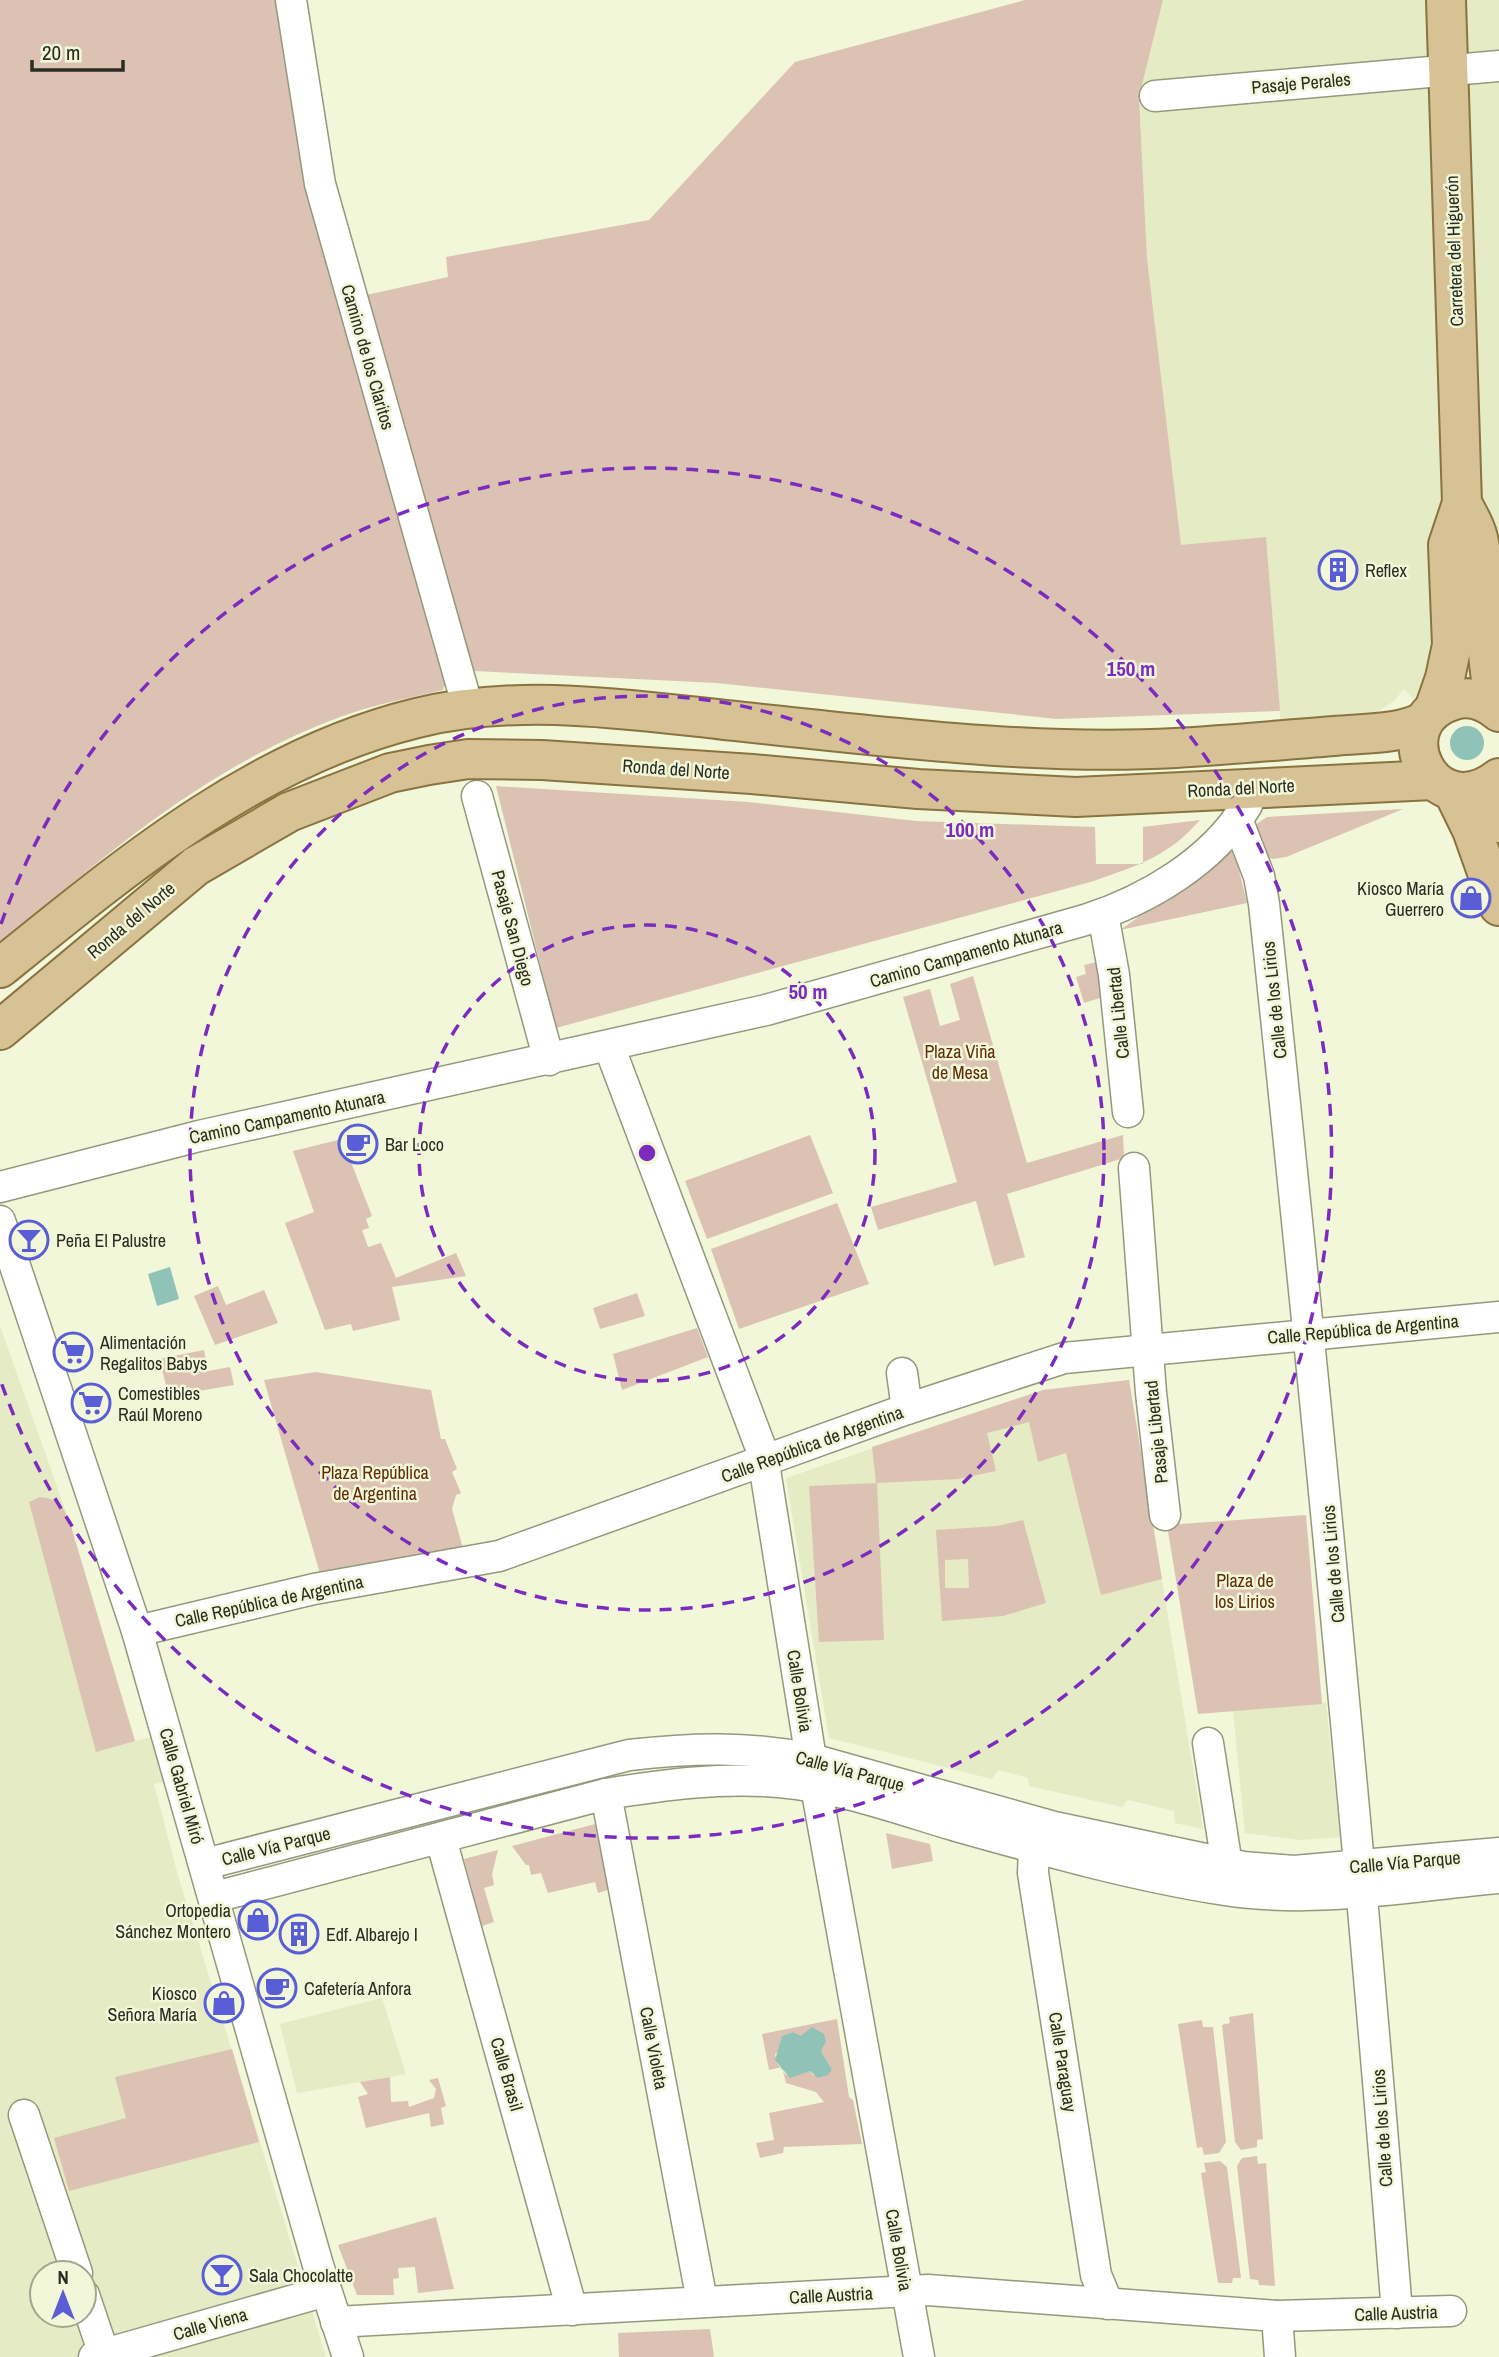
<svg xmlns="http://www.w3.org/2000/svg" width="1499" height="2357" viewBox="0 0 1499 2357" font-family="'Archivo Narrow',sans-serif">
  <rect width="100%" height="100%" fill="#f1f7d8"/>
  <g fill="#e4ebc5" fill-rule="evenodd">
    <path d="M1163,0H1499V712L1428,715L1404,689L1394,701L1376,713L1280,725V711L1181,546L1147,258L1139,97Z"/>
    <path d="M0,1326L70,1523L135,1741L152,1737L166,1782L154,1784L177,1872L326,2357H0ZM42,2273H84V2315H42Z"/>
    <path d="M1129,1380L1203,1829L1175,1823L1174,1811L1128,1800L1122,1807L1029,1786L1028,1778L1010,1773L998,1770L992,1779L829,1738L786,1478L1043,1390Z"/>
    <path d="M1326,1703L1340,1837L1301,1840L1245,1833L1233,1711Z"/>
    <path d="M382,1998L406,2074L297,2093L280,2024Z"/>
  </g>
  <g fill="#dcc2b3" fill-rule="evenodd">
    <path d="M0,0H280L330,272L446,680L443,690C408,698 373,705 340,717C207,766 107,854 0,943Z"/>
    <path d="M1025,0H1163L1139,97L1147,258L1181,545L1266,537L1280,711L1057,719L717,683L474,671L366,295L448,277L446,257L649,220L795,62Z"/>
    <path d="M496,786L748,802L916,821L1095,827L1096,864H1143V827L1200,820C1168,857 1138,865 1094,881L556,1028Z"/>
    <path d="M1403,809L1286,857L1273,859L1261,855L1254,835L1255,825L1267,817Z"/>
    <path d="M1234,850L1247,903L1120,930Z"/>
    <path d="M1100,961L1103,997L1084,1003L1076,977L1086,974L1084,965Z"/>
    <path d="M973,976L1027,1163L1123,1135L1124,1158L1007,1194L1025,1257L994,1266L976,1201L878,1230L871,1207L957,1182L903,997L930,989L940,1026L960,1020L950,984Z"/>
    <path d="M810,1135L833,1193L707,1239L685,1181Z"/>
    <path d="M342,1139L372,1216L366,1219L369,1228L362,1230L368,1247L381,1243L396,1278L456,1253L466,1276L392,1287L400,1320L353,1331L351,1324L325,1330L285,1223L314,1212L293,1151Z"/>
    <path d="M837,1203L869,1284L739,1329L711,1249Z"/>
    <path d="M218,1286L226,1305L264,1290L278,1323L215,1345L194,1296Z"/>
    <path d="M637,1293L645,1316L600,1329L593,1308Z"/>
    <path d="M697,1328L708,1357L622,1390L613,1354Z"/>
    <path d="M204,1350L208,1371L230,1367L234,1385L169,1396L159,1359Z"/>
    <path d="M316,1372L431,1390L441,1439H445L457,1469L452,1472L461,1493L456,1495L452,1509L464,1552L321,1577L264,1380Z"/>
    <path d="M1129,1380L1162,1579L1101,1595L1066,1453L1038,1462L1029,1422L987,1433L996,1471L958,1479L877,1483L884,1640L819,1642L809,1486L876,1483L872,1447L1043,1390Z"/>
    <path d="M40,1497C59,1499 63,1506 70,1523L135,1741L96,1752L29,1502Z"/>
    <path d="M1306,1515L1322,1704L1198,1714L1167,1525Z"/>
    <path d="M1023,1520L1046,1603L1003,1616L942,1621L936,1530L997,1526ZM968,1559L969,1588H945V1560Z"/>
    <path d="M595,1824L608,1890L598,1893L595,1882L548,1893L541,1873L531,1875L529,1865H526L512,1846Z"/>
    <path d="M886,1833L930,1844L933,1861L892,1869Z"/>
    <path d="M498,1850L492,1874L494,1885L484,1888L494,1922L482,1926L464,1859Z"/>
    <path d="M1253,2013L1263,2139L1257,2140V2147L1241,2150L1235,2142L1222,2025L1230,2023L1229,2017Z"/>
    <path d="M837,2019L849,2097L853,2100L862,2144L784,2147L783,2153L760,2158L756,2143L774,2140L769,2113L824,2102L816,2092L786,2083L782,2067L769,2070L762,2034ZM793,2032L821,2051L832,2069L813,2075L810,2071L786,2075L777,2063L775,2054L780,2051L782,2036Z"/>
    <path d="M1202,2020L1203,2027H1213L1226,2142L1219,2153L1204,2155L1202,2147L1197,2148L1178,2024Z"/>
    <path d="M232,2049L259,2142L69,2191L54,2138L126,2118L115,2077Z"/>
    <path d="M390,2077L391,2102L408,2101L409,2107L434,2098L436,2089L429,2080L438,2078L446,2106L441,2108L444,2124L431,2127L429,2113L366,2128L358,2097L368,2094L360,2082Z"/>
    <path d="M1257,2156L1258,2164L1266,2163L1275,2286L1259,2285L1258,2280L1250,2279L1237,2166L1242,2158Z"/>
    <path d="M1220,2161L1227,2167L1241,2278H1233L1232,2283H1218L1201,2173L1206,2172L1204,2163Z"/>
    <path d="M436,2217L454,2289L418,2293L415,2267L398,2268L399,2278L393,2279L394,2295H357L338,2245Z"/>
    <path d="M710,2329L714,2357H619L618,2333Z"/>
  </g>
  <g fill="#8fc3b8">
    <circle cx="1467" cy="743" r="17"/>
    <path d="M170,1267L179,1299L157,1306L148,1274Z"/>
    <path d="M812,2027L824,2034L826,2041L821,2051L832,2069L828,2075L818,2078L810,2071L790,2078L775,2060L782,2036L793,2032L801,2036Z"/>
  </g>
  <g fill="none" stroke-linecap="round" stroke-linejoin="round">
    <defs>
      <g id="minor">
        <path d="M291,0L320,184L468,708"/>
        <path d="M1155,96L1499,66"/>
        <path d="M477,796L549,1060"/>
        <path d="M1237,819L1259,876L1264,904C1314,1374 1360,1843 1397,2313"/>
        <path d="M1103,914L1114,975L1128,1112"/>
        <path d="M609,1046L762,1451L811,1759L919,2357"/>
        <path d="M1134,1168L1151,1393L1165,1515"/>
        <path d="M0,1187L199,1136L766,1010L1085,920C1147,900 1212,862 1247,805"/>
        <path d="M0,1221L137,1631L318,2265L348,2357"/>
        <path d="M902,1373L907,1409"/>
        <path d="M137,1631L314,1589L499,1556L907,1409L1064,1358L1499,1317"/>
        <path d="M1208,1743L1227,1865"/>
        <path d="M606,1794L702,2301"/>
        <path d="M1042,1832L1034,1848L1033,1873L1096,2275L1108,2304"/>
        <path d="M441,1839L572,2310"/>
        <path d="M205,1864L629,1755C691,1748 749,1746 811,1759L1054,1827L1243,1867L1294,1871L1499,1853"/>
        <path d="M215,1897L606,1794C663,1785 720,1777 779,1782C838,1787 896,1808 953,1825C1042,1850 1134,1876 1225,1890C1315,1904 1409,1886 1499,1878"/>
        <path d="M24,2115L77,2273"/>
        <path d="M84,2295L105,2357"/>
        <path d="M1277,2316L1280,2357"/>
        <path d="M336,2322L928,2290L1277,2316L1451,2311"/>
        <path d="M94,2357L326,2291"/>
      </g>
      <g id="major">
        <path d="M1446,0L1462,503C1468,515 1477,529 1479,543C1491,598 1481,655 1498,710"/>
        <path d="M1434,710L1445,678L1452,645L1448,545L1462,503"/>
        <path d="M1499,712C1486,701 1471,695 1454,700C1381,721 1432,830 1499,778"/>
        <path d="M1498,779L1499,823"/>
        <path d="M1453,791L1472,830L1499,906"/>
        <path d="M0,968C126,866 256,757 417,718C518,693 623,709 725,720C875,735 1025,756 1176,748C1229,745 1282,740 1334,736C1363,733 1397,735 1423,722"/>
        <path d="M0,1030L196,866L289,812L390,773L429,765L468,759L542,760L752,774L918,789L1076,797L1433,780"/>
      </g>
    </defs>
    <use href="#minor" stroke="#94997d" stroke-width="33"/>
    <use href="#major" stroke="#897340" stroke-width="42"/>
    <use href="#minor" stroke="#fff" stroke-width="30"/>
    <use href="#major" stroke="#d7c296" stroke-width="38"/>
  </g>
  <g fill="none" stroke="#7b2cbf" stroke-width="3.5" stroke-dasharray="12 9">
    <circle cx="647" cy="1153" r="228"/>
    <circle cx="647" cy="1153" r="457"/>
    <path d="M1 924A685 685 0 1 1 1 1382"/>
  </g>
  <defs>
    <symbol id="building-ring" viewBox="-11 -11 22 22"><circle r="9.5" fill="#f1f7d8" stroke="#5a5ed6" stroke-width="1.5"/><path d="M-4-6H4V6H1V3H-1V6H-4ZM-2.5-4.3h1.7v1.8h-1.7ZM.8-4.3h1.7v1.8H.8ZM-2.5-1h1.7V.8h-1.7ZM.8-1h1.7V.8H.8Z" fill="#5a5ed6"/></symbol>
    <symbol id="shop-ring" viewBox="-11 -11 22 22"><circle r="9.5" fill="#f1f7d8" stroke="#5a5ed6" stroke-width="1.5"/><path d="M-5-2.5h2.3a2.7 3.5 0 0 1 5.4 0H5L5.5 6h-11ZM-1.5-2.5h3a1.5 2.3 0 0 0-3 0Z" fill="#5a5ed6"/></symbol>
    <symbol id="cafe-ring" viewBox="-11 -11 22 22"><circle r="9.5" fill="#f1f7d8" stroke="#5a5ed6" stroke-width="1.5"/><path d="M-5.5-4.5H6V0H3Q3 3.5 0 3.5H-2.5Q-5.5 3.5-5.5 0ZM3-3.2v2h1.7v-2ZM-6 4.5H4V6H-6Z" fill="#5a5ed6"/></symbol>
    <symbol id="bar-ring" viewBox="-11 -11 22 22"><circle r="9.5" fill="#f1f7d8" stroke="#5a5ed6" stroke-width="1.5"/><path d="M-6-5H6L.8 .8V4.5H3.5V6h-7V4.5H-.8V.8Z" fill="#5a5ed6"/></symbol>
    <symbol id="supermarket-ring" viewBox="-11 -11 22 22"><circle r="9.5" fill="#f1f7d8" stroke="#5a5ed6" stroke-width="1.5"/><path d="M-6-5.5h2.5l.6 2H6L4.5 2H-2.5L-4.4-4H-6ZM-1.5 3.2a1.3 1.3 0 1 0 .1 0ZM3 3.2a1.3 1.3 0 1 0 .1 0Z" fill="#5a5ed6"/></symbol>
  </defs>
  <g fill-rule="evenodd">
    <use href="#building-ring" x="1316" y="548" width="44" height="44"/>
    <use href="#shop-ring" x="1449" y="876" width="44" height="44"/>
    <use href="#cafe-ring" x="336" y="1122" width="44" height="44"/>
    <use href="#bar-ring" x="7" y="1218" width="44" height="44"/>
    <use href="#supermarket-ring" x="51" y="1330" width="44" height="44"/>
    <use href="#supermarket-ring" x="69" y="1381" width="44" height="44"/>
    <use href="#shop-ring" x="236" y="1898" width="44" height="44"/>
    <use href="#building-ring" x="277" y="1912" width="44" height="44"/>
    <use href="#cafe-ring" x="255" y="1966" width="44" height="44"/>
    <use href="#shop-ring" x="202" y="1981" width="44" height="44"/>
    <use href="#bar-ring" x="200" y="2253" width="44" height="44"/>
  </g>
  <g text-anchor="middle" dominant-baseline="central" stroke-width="5" stroke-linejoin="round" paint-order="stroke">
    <g font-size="18" fill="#2a2c21" stroke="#f1f7d8">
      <text transform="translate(1301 83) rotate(-5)">Pasaje Perales</text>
      <text transform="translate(1454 251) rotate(-92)">Carretera del Higuerón</text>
      <text transform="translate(368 357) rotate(74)">Camino de los Claritos</text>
      <text transform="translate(676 769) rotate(4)">Ronda del Norte</text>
      <text transform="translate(1241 788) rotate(-3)">Ronda del Norte</text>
      <text transform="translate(131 920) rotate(-40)">Ronda del Norte</text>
      <text transform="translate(513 928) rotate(75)">Pasaje San Diego</text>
      <text transform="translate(966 954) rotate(-16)">Camino Campamento Atunara</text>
      <text transform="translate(1274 1000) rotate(-96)">Calle de los Lirios</text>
      <text transform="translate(1118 1013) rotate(-96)">Calle Libertad</text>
      <text transform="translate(287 1117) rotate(-12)">Camino Campamento Atunara</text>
      <text transform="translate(1363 1329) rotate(-5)">Calle República de Argentina</text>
      <text transform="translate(1156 1432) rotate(-96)">Pasaje Libertad</text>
      <text transform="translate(812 1444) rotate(-20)">Calle República de Argentina</text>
      <text transform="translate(1333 1564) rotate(-95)">Calle de los Lirios</text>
      <text transform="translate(269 1601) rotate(-12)">Calle República de Argentina</text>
      <text transform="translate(800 1691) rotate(81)">Calle Bolivia</text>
      <text transform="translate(850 1771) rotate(15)">Calle Vía Parque</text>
      <text transform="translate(182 1786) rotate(74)">Calle Gabriel Miró</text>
      <text transform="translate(276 1846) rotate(-14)">Calle Vía Parque</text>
      <text transform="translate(1405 1862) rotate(-5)">Calle Vía Parque</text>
      <text transform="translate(654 2048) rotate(79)">Calle Violeta</text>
      <text transform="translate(1063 2062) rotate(81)">Calle Paraguay</text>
      <text transform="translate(507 2074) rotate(74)">Calle Brasil</text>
      <text transform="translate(1382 2128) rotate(-94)">Calle de los Lirios</text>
      <text transform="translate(899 2250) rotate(80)">Calle Bolivia</text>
      <text transform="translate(831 2295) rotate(-3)">Calle Austria</text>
      <text transform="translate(1396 2313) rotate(-2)">Calle Austria</text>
      <text transform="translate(210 2324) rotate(-16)">Calle Viena</text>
    </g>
    <g font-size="18" fill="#2a2c21" stroke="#f1f7d8" text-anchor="start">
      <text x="1365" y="570">Reflex</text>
      <text x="1444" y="888" text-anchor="end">Kiosco María<tspan x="1444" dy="21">Guerrero</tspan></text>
      <text x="385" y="1144">Bar Loco</text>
      <text x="56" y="1240">Peña El Palustre</text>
      <text x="100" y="1342">Alimentación<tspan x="100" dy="21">Regalitos Babys</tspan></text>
      <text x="118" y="1393">Comestibles<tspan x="118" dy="21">Raúl Moreno</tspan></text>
      <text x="231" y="1910" text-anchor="end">Ortopedia<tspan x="231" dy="21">Sánchez Montero</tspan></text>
      <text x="326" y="1934">Edf. Albarejo I</text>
      <text x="304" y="1988">Cafetería Anfora</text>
      <text x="197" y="1993" text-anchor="end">Kiosco<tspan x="197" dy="21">Señora María</tspan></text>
      <text x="249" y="2275">Sala Chocolatte</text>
    </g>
    <g font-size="18" fill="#5f2d08" stroke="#f1f7d8">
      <text x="960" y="1051">Plaza Viña<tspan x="960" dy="21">de Mesa</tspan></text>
      <text x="375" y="1472">Plaza República<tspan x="375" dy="21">de Argentina</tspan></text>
      <text x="1245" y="1580">Plaza de<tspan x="1245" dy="21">los Lirios</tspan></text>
    </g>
  </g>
  <circle cx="647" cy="1153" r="10" fill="#7b2cbf" stroke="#f1f7d8" stroke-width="3.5"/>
  <g font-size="21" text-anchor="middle" font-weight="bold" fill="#7b2cbf" stroke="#f1f7d8" stroke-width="5" stroke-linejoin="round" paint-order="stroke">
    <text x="1131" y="676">150 m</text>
    <text x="970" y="837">100 m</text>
    <text x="808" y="999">50 m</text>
  </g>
  <g transform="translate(63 2294)"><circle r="33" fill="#f1f7d8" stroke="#a1a68f" stroke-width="2"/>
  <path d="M0-5L12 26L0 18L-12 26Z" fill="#5a5ed6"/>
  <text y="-10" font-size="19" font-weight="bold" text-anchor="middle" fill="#2a2c21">N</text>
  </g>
  <path d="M32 60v10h91v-10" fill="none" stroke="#2a2c21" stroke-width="3.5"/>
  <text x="42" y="60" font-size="21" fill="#2a2c21" stroke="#f1f7d8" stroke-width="5" paint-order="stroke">20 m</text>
</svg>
